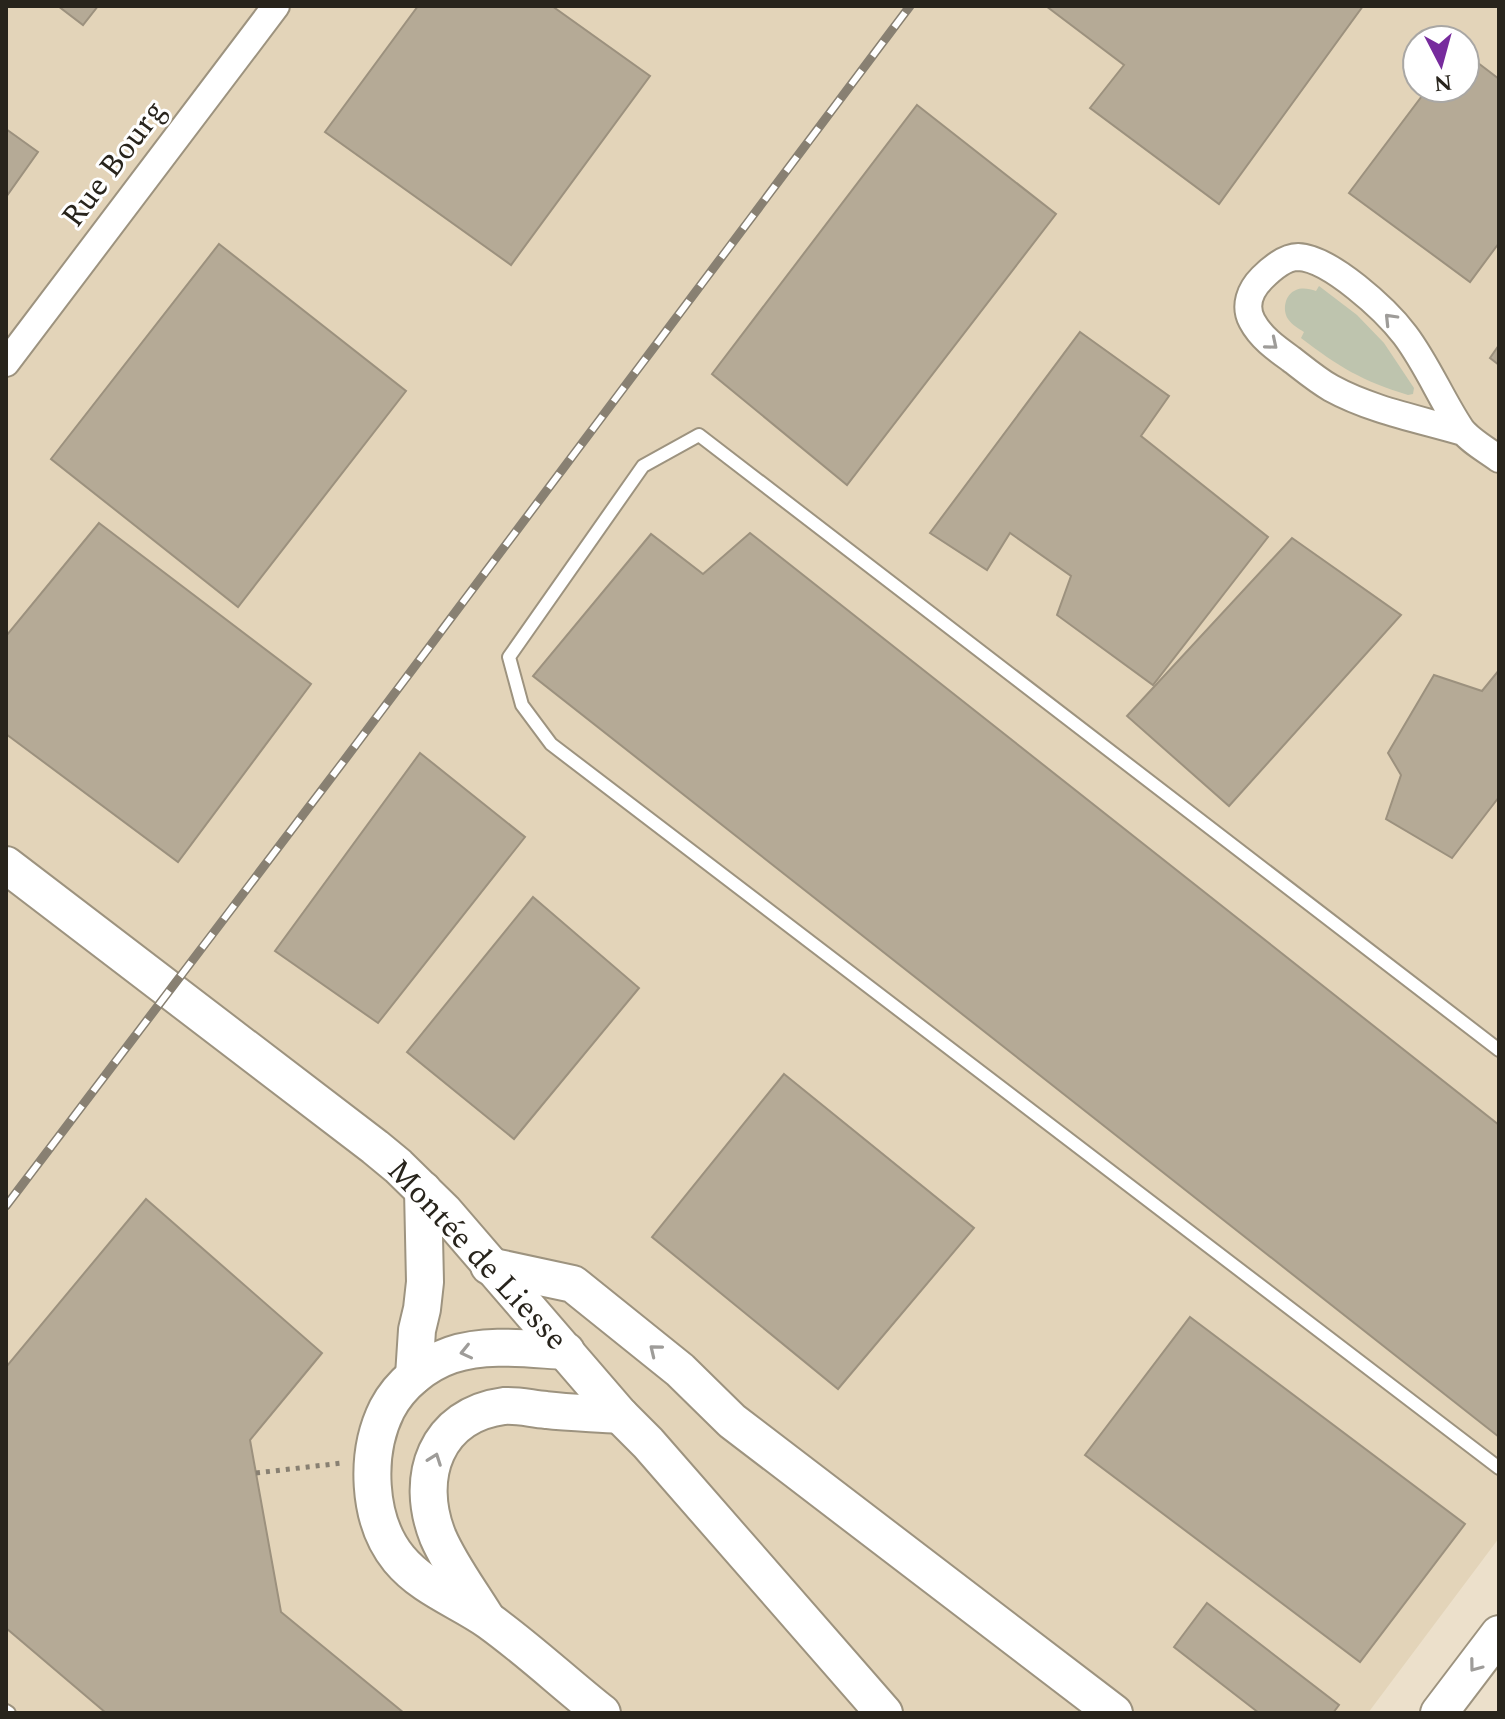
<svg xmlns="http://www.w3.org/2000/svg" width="1505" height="1719" viewBox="0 0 1505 1719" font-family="Spectral,serif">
  <rect width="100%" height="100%" fill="#ece0cb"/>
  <path fill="#e3d4b9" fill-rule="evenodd" d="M6,6H1499V1538L1368,1713H6ZM1417,40H1465V88H1417Z"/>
  <path fill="#bec4ae" d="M1319,286L1357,315L1384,343L1414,388L1413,394L1408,395C1362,381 1339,367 1301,338L1304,332C1298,328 1292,325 1288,319C1282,310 1285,294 1296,290C1302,287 1310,289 1316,291Z"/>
  <g fill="#b5aa96" stroke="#9c917e" stroke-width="2">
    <path d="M58,6H98L83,25Z"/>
    <path d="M418,6H552L650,76L511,265L325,132Z"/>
    <path d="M1046,6H1363L1219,204L1090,108L1124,65Z"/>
    <path d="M1465,53L1499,79V243L1470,282L1349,193L1428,88H1465Z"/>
    <path d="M917,105L1056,214L847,485L712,374Z"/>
    <path d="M6,129L38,152L6,197Z"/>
    <path d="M219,244L406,391L238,607L51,459Z"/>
    <path d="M1080,332L1169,396L1141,436L1268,537L1153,685L1057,615L1071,576L1010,533L987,570L930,533Z"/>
    <path d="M1499,345V365L1490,358Z"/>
    <path d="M99,523L311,684L178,862L6,734V636Z"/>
    <path d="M750,533L1499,1125V1437L533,676L651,534L703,574Z"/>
    <path d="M1292,538L1401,615L1229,806L1127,716Z"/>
    <path d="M1499,670V797L1452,858L1386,819L1401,775L1388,753L1434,675L1482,691Z"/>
    <path d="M420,753L525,837L378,1023L275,951Z"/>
    <path d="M533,897L639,988L514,1139L407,1052Z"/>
    <path d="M784,1074L974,1228L838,1389L652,1237Z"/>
    <path d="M146,1199L322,1353L250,1440L281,1612L404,1713H106L6,1628V1367Z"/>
    <path d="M1190,1317L1465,1524L1360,1662L1085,1455Z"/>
    <path d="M1207,1603L1339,1705L1333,1713H1259L1174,1647Z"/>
  </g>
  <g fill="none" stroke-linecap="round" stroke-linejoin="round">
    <defs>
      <g id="lane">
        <path d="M1499,1050L699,435L643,466L509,657L522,705L551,744L1499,1468"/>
        <path d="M6,1711L9,1713"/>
      </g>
      <g id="street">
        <path d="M6,363L276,6"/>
        <path d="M1463,432C1419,419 1371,410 1331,388C1317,380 1304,369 1291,359C1277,349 1261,338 1252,321C1244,306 1250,290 1262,278C1271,269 1285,257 1298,257C1330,258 1386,310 1405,335C1427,364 1441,399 1461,429C1470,441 1487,450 1499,459"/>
      </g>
      <g id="secondary">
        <path d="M6,865L375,1147L398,1166L444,1211L620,1415L648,1443L884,1713"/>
        <path d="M489,1266L573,1284L680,1370L732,1421L1114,1713"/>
        <path d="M566,1351C528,1349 488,1343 451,1355C425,1364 400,1384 387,1409C365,1453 367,1520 399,1559C423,1588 459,1600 489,1621C528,1649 564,1683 602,1713"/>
        <path d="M414,1376L417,1330L422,1309L425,1282L423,1190"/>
        <path d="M485,1616C469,1590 450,1565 438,1537C414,1477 436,1415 504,1406C519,1405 532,1409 546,1410C571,1413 596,1413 620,1415"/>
        <path d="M1439,1713L1499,1634"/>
      </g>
    </defs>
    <use href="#lane" stroke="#9d937f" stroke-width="16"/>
    <use href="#street" stroke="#9d937f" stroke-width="30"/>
    <use href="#secondary" stroke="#9d937f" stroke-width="40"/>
    <path stroke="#888072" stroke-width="5" stroke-dasharray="4 6" stroke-linecap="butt" d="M256,1473L342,1463"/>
    <use href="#lane" stroke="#fff" stroke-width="12"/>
    <use href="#street" stroke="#fff" stroke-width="26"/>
    <use href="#secondary" stroke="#fff" stroke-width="36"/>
    <defs>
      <path id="rail" d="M6,1206L343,762L910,6"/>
    </defs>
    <use href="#rail" stroke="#888072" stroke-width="9"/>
    <use href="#rail" stroke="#fff" stroke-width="6" stroke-dasharray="18" stroke-linecap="butt"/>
  </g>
  <defs><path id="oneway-chevron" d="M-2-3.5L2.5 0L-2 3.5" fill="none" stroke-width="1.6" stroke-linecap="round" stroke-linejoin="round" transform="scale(2)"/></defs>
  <g stroke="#9e9c99">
    <use href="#oneway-chevron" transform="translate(1390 319) rotate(-134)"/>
    <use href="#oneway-chevron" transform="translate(1272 344) rotate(40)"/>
    <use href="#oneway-chevron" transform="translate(655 1350) rotate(-141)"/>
    <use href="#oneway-chevron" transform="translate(466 1352) rotate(167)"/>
    <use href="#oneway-chevron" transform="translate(435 1459) rotate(-70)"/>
    <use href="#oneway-chevron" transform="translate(1475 1666) rotate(127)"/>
  </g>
  <g text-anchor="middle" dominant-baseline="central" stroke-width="6" stroke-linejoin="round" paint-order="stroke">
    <g font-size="32" fill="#28241c" stroke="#fff">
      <text transform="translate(114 164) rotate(-53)">Rue Bourg</text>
      <text transform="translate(477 1255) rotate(47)">Montée de Liesse</text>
    </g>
  </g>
  <rect width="1505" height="1719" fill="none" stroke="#28241c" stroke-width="16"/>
  <g transform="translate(1441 64) rotate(174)"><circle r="38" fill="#ffffff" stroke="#a9a7a4" stroke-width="2"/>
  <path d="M0-6L14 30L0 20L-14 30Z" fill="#772b9d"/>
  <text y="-12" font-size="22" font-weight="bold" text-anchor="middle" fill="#28241c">N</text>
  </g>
</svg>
